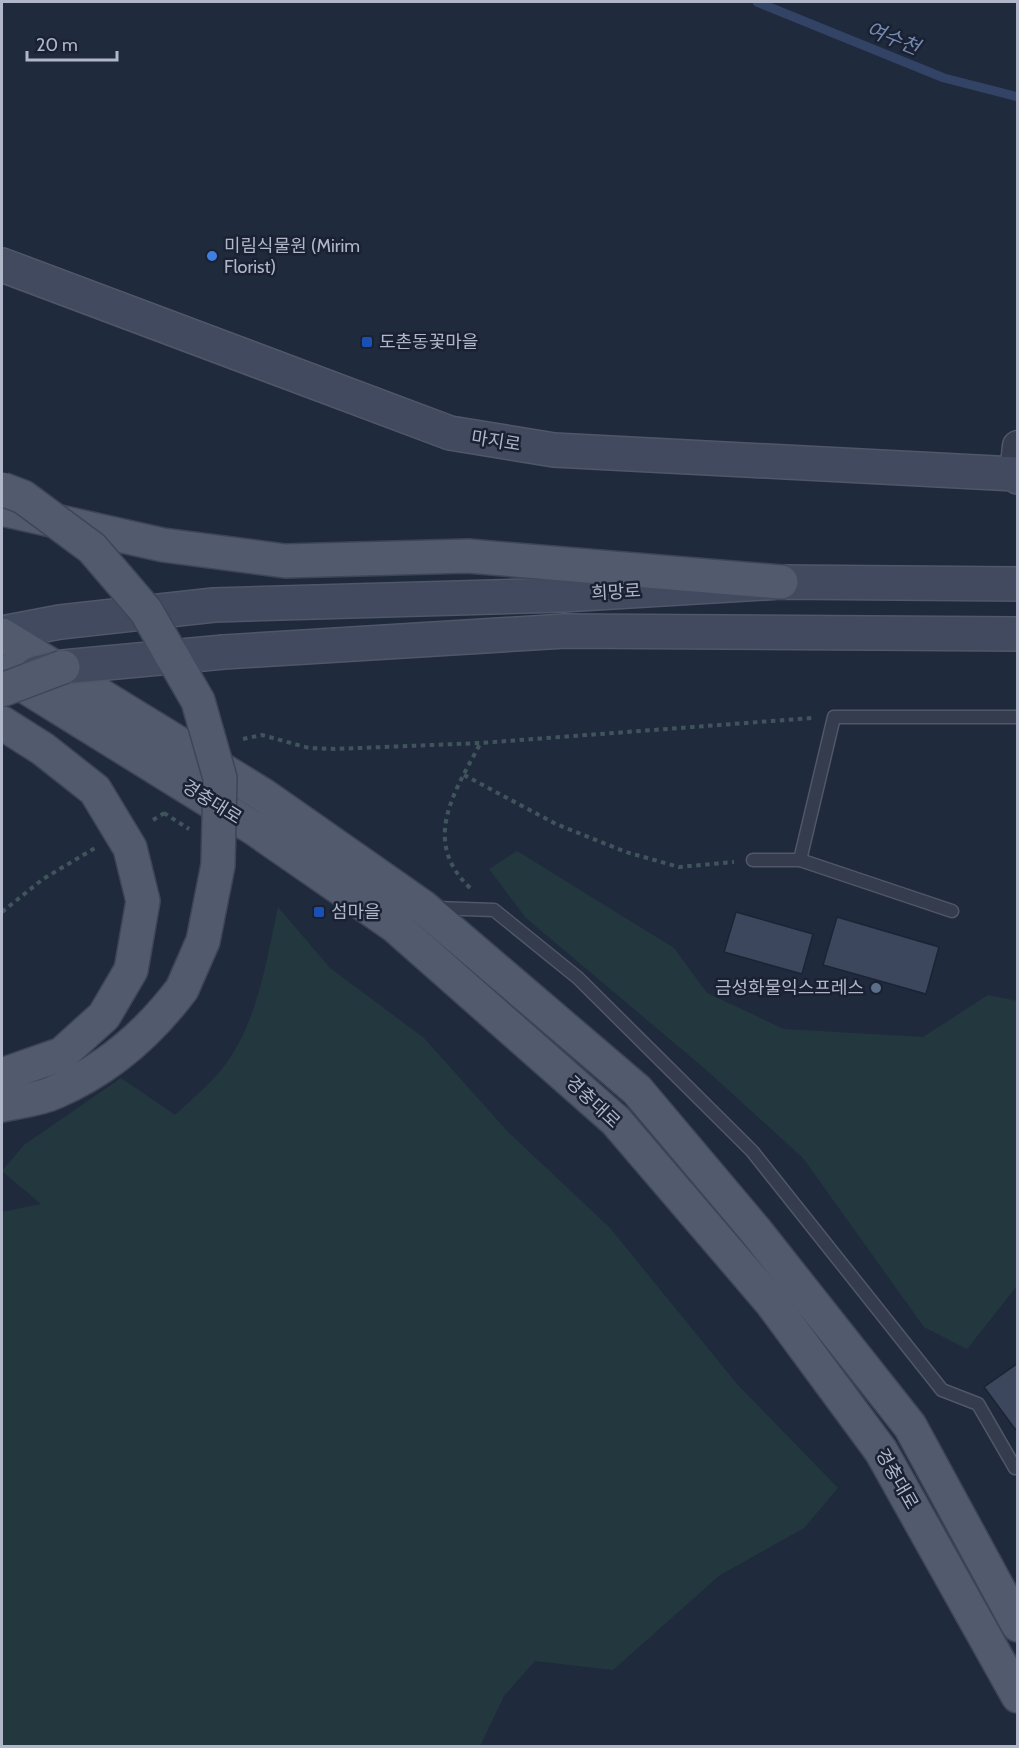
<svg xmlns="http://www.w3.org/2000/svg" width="1019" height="1748" viewBox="0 0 1019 1748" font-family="Cabin,'Noto Sans KR',sans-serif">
  <rect width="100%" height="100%" fill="#202a3d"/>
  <g fill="#23383e">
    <path d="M517,851L674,948L707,993L784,1029L923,1037L988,995L1017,1001V1286L967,1349L924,1327L803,1158L704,1068L526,918L489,869Z"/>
    <path d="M278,907L330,968L424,1038L508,1132L610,1228L737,1384L838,1488L804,1528L720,1575L613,1670L535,1661L504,1696L480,1746H2V1212L41,1204L2,1171L24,1145L121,1078L175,1115C191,1100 209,1085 222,1069C258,1023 266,962 278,907Z"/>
  </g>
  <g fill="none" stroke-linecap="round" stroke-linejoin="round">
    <path stroke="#334366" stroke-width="9" d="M757,2L944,78L1018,97"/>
  </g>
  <g fill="#3c465d" stroke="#1c2334" stroke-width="1.5">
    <path d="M736,912L813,934L802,974L724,952Z"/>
    <path d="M837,917L939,947L926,994L823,965Z"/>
    <path d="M1018,1363V1427L1015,1429L984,1387Z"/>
  </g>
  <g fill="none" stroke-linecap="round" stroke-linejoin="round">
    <defs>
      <g id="service">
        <path d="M753,860H800L834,717H1018"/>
        <path d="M800,860L952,911"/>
        <path d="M436,908L494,910L578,978L752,1151L942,1390L978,1404L1015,1468"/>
      </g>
      <path id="tertiary" d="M1015,474L1018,446"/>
      <g id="secondary">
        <path d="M2,265L450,433L554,450L1015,474L1018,477"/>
        <path d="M2,633L60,622L214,605L563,595L781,582L1018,584"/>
        <path d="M224,652L565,631L1018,634"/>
      </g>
      <g id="primary">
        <path d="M2,509L163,545L285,561L468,556L781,582"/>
        <path d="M2,635L263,795L423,907L637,1090L755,1230L910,1426L1018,1625"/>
        <path d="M2,672L255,829L395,926L616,1121L771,1302L881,1451L1018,1696"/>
        <path d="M2,723L43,749L95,790L130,848L143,901L131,970L104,1016L62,1054L2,1075"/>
        <path d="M2,1105C18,1101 39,1100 55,1092C106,1070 149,1033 182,989"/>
      </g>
    </defs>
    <use href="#service" stroke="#505768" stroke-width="15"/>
    <use href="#tertiary" stroke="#505768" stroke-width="33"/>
    <use href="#secondary" stroke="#505768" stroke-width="36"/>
    <use href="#primary" stroke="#3e4556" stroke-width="36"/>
    <g stroke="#40555b" stroke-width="4" stroke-dasharray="4.5 4.5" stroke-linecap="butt">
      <path d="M243,739L262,735L309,748L335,749L481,743L812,718"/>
      <path d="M464,775L556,824L626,852L679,867L734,862"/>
      <path d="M164,813L189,829"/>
      <path d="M153,820L166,812"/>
      <path d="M470,888C421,841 454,793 480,744"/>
      <path d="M2,912L43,879L95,848"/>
    </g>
    <use href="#service" stroke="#353c4d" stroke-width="12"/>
    <use href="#tertiary" stroke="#353c4d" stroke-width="30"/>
    <use href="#secondary" stroke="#424a60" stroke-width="33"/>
    <use href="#primary" stroke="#525b6d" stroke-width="33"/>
    <defs>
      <path id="secondary-bridge" d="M36,673L63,667L224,652"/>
      <g id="primary-bridge">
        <path d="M2,489L23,497L92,548L146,611L198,701L220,778L218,865L203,941L182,989"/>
        <path d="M2,690L63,667"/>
      </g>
    </defs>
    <use href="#secondary-bridge" stroke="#505768" stroke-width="36" stroke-linecap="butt"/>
    <use href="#primary-bridge" stroke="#3e4556" stroke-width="36" stroke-linecap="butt"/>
    <use href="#secondary-bridge" stroke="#424a60" stroke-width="33"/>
    <use href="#primary-bridge" stroke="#525b6d" stroke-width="33"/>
  </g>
  <circle fill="#3f7fe0" stroke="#1a2132" stroke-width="2" cx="212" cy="256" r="6"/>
  <g fill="#1a4fb4" stroke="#1a2132" stroke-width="2">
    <rect x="361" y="336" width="12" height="12" rx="3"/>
    <rect x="313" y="906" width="12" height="12" rx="3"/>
  </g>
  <circle fill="#5c6f8a" stroke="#1a2132" stroke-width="2" cx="876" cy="988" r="6"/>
  <g text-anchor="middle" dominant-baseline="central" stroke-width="5" stroke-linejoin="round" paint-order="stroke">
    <g font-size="18" fill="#b0b7c9" stroke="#1a2132" text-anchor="start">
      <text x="224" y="246">미림식물원 (Mirim<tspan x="224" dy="21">Florist)</tspan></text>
      <text x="379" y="342">도촌동꽃마을</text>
      <text x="331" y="912">섬마을</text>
      <text x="864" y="988" text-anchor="end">금성화물익스프레스</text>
    </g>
    <g font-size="18" fill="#b0b7c9" stroke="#1a2132">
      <text transform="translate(496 441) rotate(9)">마지로</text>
      <text transform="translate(616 592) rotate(-3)">희망로</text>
      <text transform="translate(212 802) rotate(32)">경충대로</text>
      <text transform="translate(593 1102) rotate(43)">경충대로</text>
      <text transform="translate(897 1479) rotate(60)">경충대로</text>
    </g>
    <g font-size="20" font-style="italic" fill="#7589b3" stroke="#1a2132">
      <text transform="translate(893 38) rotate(22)">여수천</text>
    </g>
  </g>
  <rect width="1019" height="1748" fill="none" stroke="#b0b7c9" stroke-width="6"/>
  <path d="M27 51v9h90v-9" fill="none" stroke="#b0b7c9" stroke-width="3"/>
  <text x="36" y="51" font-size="18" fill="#b0b7c9" stroke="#1a2132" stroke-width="4.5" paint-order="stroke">20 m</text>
</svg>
